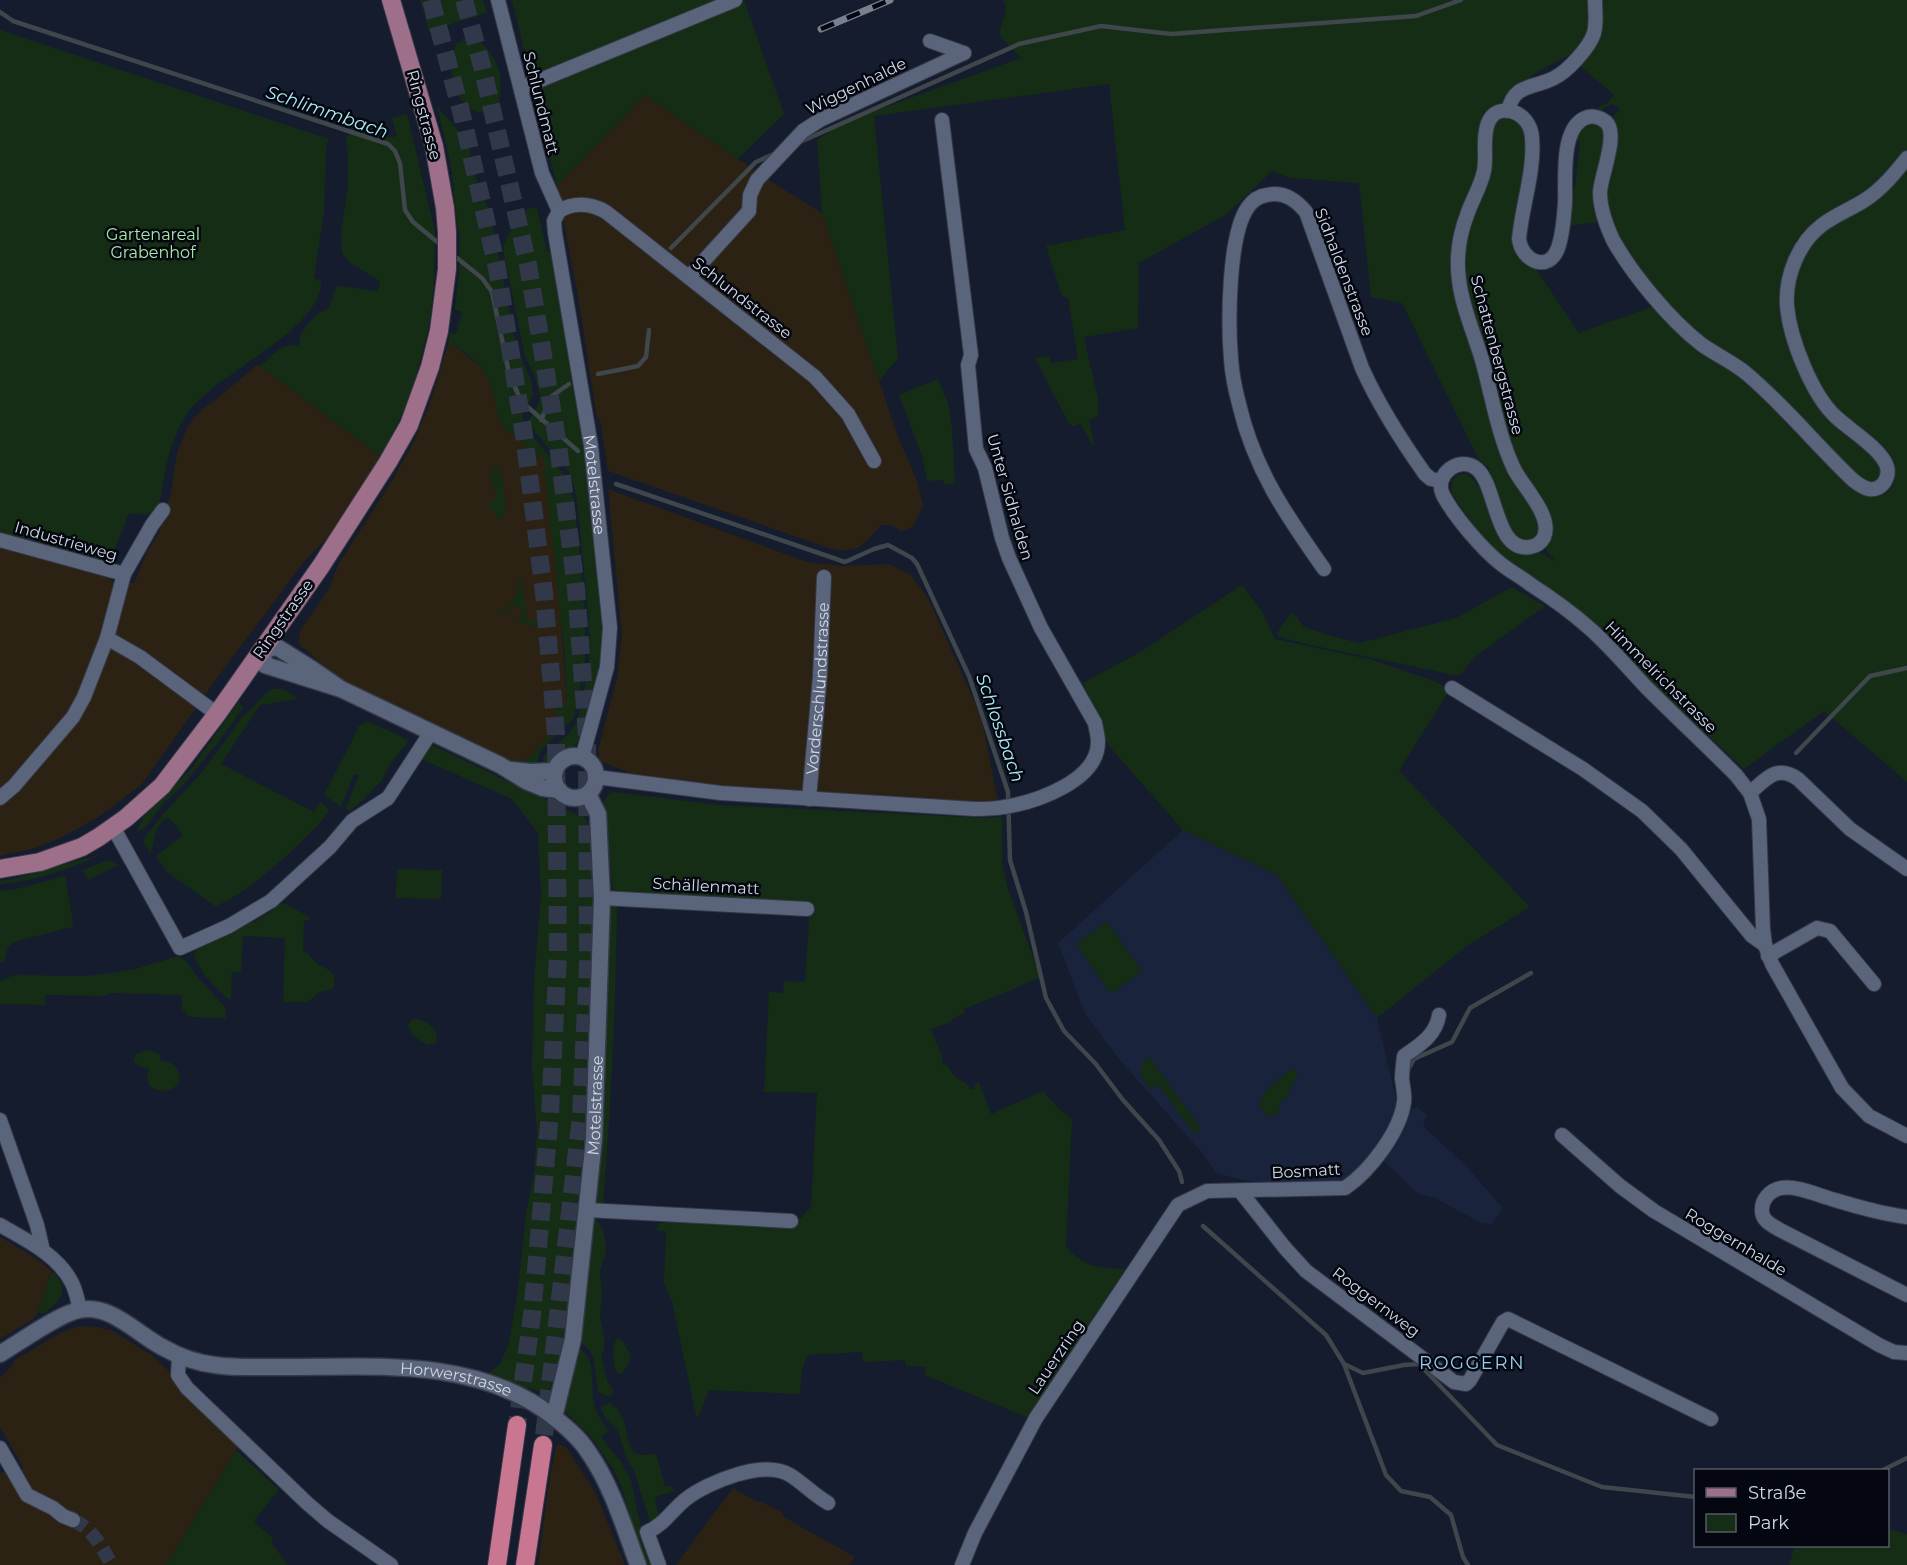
<svg xmlns="http://www.w3.org/2000/svg" width="1907" height="1565" viewBox="0 0 1907 1565" font-family="Montserrat,sans-serif">
  <rect width="100%" height="100%" fill="#141c2e"/>
  <g fill="#2c2213">
    <path d="M645,95L772,182L822,213L898,437L917,481L923,505L913,527L901,531L891,525H881L868,540L858,548L842,551L829,548L608,471L600,419L597,418L578,297L557,186Z"/>
    <path d="M448,344H453L484,369L491,380L498,417L502,425L527,447L532,455H543L560,605L567,705L556,706L564,719L530,757L521,763L509,762L357,689L327,669L298,643L301,629L329,589L338,565L390,484L414,441L428,409Z"/>
    <path d="M258,364L381,457L368,479L328,537L303,563L215,681L142,784L97,818L60,838L35,848L0,856V546L109,577L114,583H134L147,552L158,535L171,493L177,453L187,428L194,418L208,405L212,403Z"/>
    <path d="M608,489L807,562L843,566L889,564L911,575L928,598L975,703L983,726L998,801L984,802L859,795L684,783L625,776L626,771L602,762L599,759V747L617,677L622,635Z"/>
    <path d="M0,1237L35,1258L52,1271L49,1275L45,1297L38,1307V1313L33,1319L0,1339Z"/>
    <path d="M80,1326L97,1327L111,1330L153,1356L242,1440L166,1565H0V1473L24,1468L0,1427V1378L14,1364L13,1361L62,1332Z"/>
    <path d="M557,1444L566,1447L595,1492L625,1565H538L550,1476Z"/>
    <path d="M733,1488L755,1501L759,1502L760,1501L783,1513L782,1516L855,1557L849,1565H676Z"/>
  </g>
  <path fill="#19233b" d="M1183,830L1277,875L1377,1018L1400,1115L1417,1107L1427,1115L1423,1126L1466,1166L1503,1208L1493,1223L1490,1224L1481,1223L1435,1198L1418,1194L1387,1164L1375,1155L1341,1184L1263,1185L1216,1173L1203,1154L1118,1058L1085,1014L1058,943Z"/>
  <g fill="#162d15">
    <path d="M420,0H483L487,13L429,31Z"/>
    <path d="M512,0H744L784,114L738,159L645,95L557,186Z"/>
    <path d="M1003,0H1907V150L1880,183L1826,217L1784,285L1811,389L1880,466L1882,472L1880,478L1871,483L1860,479L1690,330L1648,284L1624,246L1612,223L1605,194L1611,118L1620,109L1611,104L1601,111L1596,109L1607,103L1614,95L1568,56C1547,66 1507,87 1498,109L1484,111L1479,129L1481,164L1457,226L1452,244V274L1484,380L1541,523L1537,538L1530,542H1524L1511,533L1489,469L1478,458L1402,303L1371,297L1359,183L1290,178L1272,171L1227,214L1139,263L1138,328L1084,337L1098,399V417L1089,419L1094,444L1098,443L1093,446L1080,423L1074,426L1069,424L1035,358L1049,356L1050,363L1078,359L1068,298L1062,296L1046,246L1125,230L1109,84L874,116L898,358L879,381L822,213L817,140L844,122L1021,58L999,35L1006,9Z"/>
    <path d="M0,30L329,139L326,147L324,212L314,278L321,281C322,332 211,374 185,417C168,443 164,479 159,509L145,515L129,513L110,561L0,532Z"/>
    <path d="M476,38C494,55 503,67 500,93C499,99 499,105 496,111C471,120 454,97 452,73C451,64 454,53 456,44L464,39Z"/>
    <path d="M437,106L470,144V164L490,212L514,335L523,363L531,380L533,394L522,416L525,427L566,477L574,499L585,612V659L574,718L540,751L536,767L521,763L530,757L563,719L555,712L556,706L567,705L564,648L543,455H532C524,441 508,434 500,421C496,414 496,405 494,398C488,368 477,361 453,344H448L450,333L456,334L462,312L455,310L459,272L460,233L458,232L451,165Z"/>
    <path d="M407,114L435,232L434,288L428,330L416,377L405,408L381,457L260,366C270,358 284,341 297,346L300,342C299,330 312,321 319,312L325,311L329,307L337,286L378,291L380,281L350,263L342,253L341,232L348,187V157L346,140L354,124L367,125L383,121L388,138L397,136L392,118Z"/>
    <path d="M1505,117L1515,118L1526,124L1528,153L1515,234L1529,266L1536,269L1579,333L1657,305L1736,371L1799,433L1880,494L1890,490L1895,481L1893,464L1823,396L1798,338L1791,294L1799,264L1816,236L1907,165V782L1824,711L1744,769L1556,595L1505,561L1475,527L1457,502L1451,492L1453,479L1458,475L1466,474C1490,488 1488,528 1508,547C1517,557 1529,552 1540,553C1545,554 1551,560 1556,562L1546,550L1552,529L1513,454L1466,297L1462,253L1490,136C1494,128 1496,120 1505,117Z"/>
    <path d="M1598,122L1606,132L1600,222L1567,226L1569,195L1575,186L1580,142L1575,141L1571,146L1583,125Z"/>
    <path d="M529,208H537L547,251L551,252L583,443L594,521L604,641L599,674L579,740L571,750L542,767L544,755L569,734L578,719L588,670L590,652L588,611L577,500L572,479L569,472L530,426L529,420L537,407L540,395L535,377L525,356L503,250C506,234 518,220 529,208Z"/>
    <path d="M938,379L948,403L952,428L955,483L944,485L943,480L927,481L922,456L899,395Z"/>
    <path d="M498,467C503,474 507,503 505,511C504,515 502,517 500,521L489,506L496,495L490,477L494,468Z"/>
    <path d="M521,575L527,620H538V625L533,627L518,620L523,611L514,605L507,615L498,610V608L507,612L521,583L517,580Z"/>
    <path d="M1242,585L1263,613L1275,639L1373,660L1431,680L1450,689L1399,771L1530,907L1468,945L1377,1018L1277,875L1183,830L1108,745L1083,683L1140,652Z"/>
    <path d="M1512,587L1545,606L1475,657L1459,676L1306,644L1278,636L1277,633L1291,613L1296,616L1304,627L1331,636L1359,643L1456,618Z"/>
    <path d="M273,689H284L298,699L260,705L221,764L314,812L320,802L326,806L329,811C313,835 242,899 215,906L167,872L156,856L183,835L169,818H165C161,822 158,827 156,832C153,840 154,846 150,853L144,843L145,837L165,812L203,771L244,715C255,708 262,693 273,689Z"/>
    <path d="M239,701L243,708L219,741L184,784L163,804L145,828L137,832L143,817L192,768Z"/>
    <path d="M367,721L409,740L389,766L382,780L365,798L350,811L346,808L359,775L354,774L341,807L324,795L358,729L356,728Z"/>
    <path d="M434,746L586,819L591,830L590,858L593,899L592,1008L586,1112L566,1320L559,1358L555,1377L547,1394L545,1395L531,1388L526,1389L488,1373L500,1364L509,1343L518,1290L526,1214L534,1173L537,1132L532,1066L534,981L541,895L538,833L512,799L421,759L427,749Z"/>
    <path d="M613,792L720,805L985,818L1002,817V862L1008,889L1040,977L1009,991L964,1009L965,1013L953,1018L951,1022L931,1029C935,1041 943,1053 943,1065H947L954,1076L968,1085L970,1089H974L975,1084L979,1082L991,1114L1043,1091L1061,1111L1072,1119L1066,1246C1084,1269 1099,1267 1125,1269L1028,1418L925,1375L926,1367L906,1366L905,1360L863,1362L862,1352L808,1355C801,1366 801,1380 800,1394L709,1390L697,1419L672,1302L664,1282L666,1231L656,1230L658,1225L666,1221L791,1228L811,1207L817,1093L764,1092L769,992L783,993L784,981L805,982L810,906L613,893L608,837V826L602,805L609,793Z"/>
    <path d="M102,854C72,868 33,882 0,884V881L17,878Z"/>
    <path d="M106,861H111L118,865L89,880L83,870Z"/>
    <path d="M397,869L442,870L441,899L396,898Z"/>
    <path d="M65,876L73,922L72,927L14,942L8,947L4,962H0V891L12,890Z"/>
    <path d="M274,903L286,904L309,917V920H304L303,952L308,953C310,956 312,959 314,961C324,971 337,967 334,987L330,990L320,992L307,1002H283L285,938L243,936L241,972L232,973L231,1000L228,999C215,987 198,971 194,954L196,949L250,918L254,923L274,909L272,904Z"/>
    <path d="M613,904H617C616,1005 611,1105 603,1205L598,1204L594,1200L608,907Z"/>
    <path d="M1107,922L1142,971L1111,994L1076,944Z"/>
    <path d="M178,956L186,961L199,979L225,1007L226,1018L190,1017L182,1009V995L109,993L108,996L45,995V1005L0,1004V981L14,975L86,976L112,973L135,969Z"/>
    <path d="M414,1019C425,1020 430,1024 437,1033L436,1043L427,1045L413,1036L408,1026L410,1021Z"/>
    <path d="M149,1050L159,1054L161,1061C167,1061 174,1063 177,1069C191,1093 146,1099 147,1077C147,1074 149,1071 149,1068L139,1066L134,1061L135,1054Z"/>
    <path d="M1150,1058L1201,1129L1194,1134L1158,1084L1150,1089L1141,1076V1064Z"/>
    <path d="M1293,1069L1298,1073L1287,1097L1280,1102L1278,1114C1268,1119 1264,1112 1259,1105C1264,1088 1279,1079 1293,1069Z"/>
    <path d="M596,1219C601,1225 604,1233 605,1241C607,1251 604,1259 601,1268C598,1276 602,1284 602,1291C603,1299 600,1307 600,1315C601,1330 609,1341 601,1356L608,1383L613,1389L612,1395C606,1397 603,1395 598,1391L593,1356L590,1351L580,1341L593,1220Z"/>
    <path d="M52,1271C71,1290 62,1301 43,1314L39,1312L38,1307C48,1296 45,1283 52,1271Z"/>
    <path d="M617,1338L621,1339L631,1355L627,1367L622,1373H617C612,1364 612,1345 617,1338Z"/>
    <path d="M576,1348C599,1354 589,1389 595,1407C597,1415 604,1424 609,1431L601,1437L621,1462L631,1480L638,1515L652,1565H645L622,1488L614,1470L592,1438L563,1409Z"/>
    <path d="M609,1403C634,1416 620,1452 641,1455C646,1455 652,1454 656,1453L665,1487L673,1486L674,1491L655,1497L659,1520L650,1522L635,1473L627,1459L618,1431L607,1420L601,1410L602,1406Z"/>
    <path d="M236,1450L279,1490L255,1519V1523L273,1538L272,1544L288,1565H166Z"/>
    <path d="M1888,1529L1907,1534V1565H1789L1795,1546H1888Z"/>
  </g>
  <g fill="none" stroke-linecap="round" stroke-linejoin="round">
    <g stroke="#3f464c" stroke-width="4.5">
      <path d="M0,12L13,21L388,144L395,151L400,163L405,210L413,222L441,245"/>
      <path d="M798,143L1019,44L1101,26L1171,34L1416,16L1461,0"/>
      <path d="M671,248L756,162L776,153"/>
      <path d="M452,254L482,278L492,292L509,373L521,401L578,451"/>
      <path d="M598,374L638,366L646,357L649,330"/>
      <path d="M541,420L552,396L569,384"/>
      <path d="M616,484L845,562L874,549L888,545L912,558L917,564L969,676L1008,792L1010,860L1026,912L1046,998L1064,1031L1095,1063L1123,1100L1159,1140L1179,1171L1182,1182"/>
      <path d="M1796,753L1870,676L1907,668"/>
      <path d="M1407,1072L1414,1059L1452,1042L1470,1008L1531,973"/>
      <path d="M1203,1226L1326,1335L1344,1364L1363,1373L1404,1365L1419,1364L1497,1445L1602,1487L1696,1497"/>
      <path d="M1344,1364L1386,1475L1401,1491L1430,1497L1451,1515L1463,1557L1468,1565"/>
      <path d="M1883,1470L1907,1458"/>
    </g>
    <path stroke="#303849" stroke-width="14" stroke-dasharray="14 7" stroke-linecap="butt" d="M73,1520C93,1529 101,1546 112,1565"/>
    <g stroke="#303849" stroke-width="18" stroke-dasharray="18 9" stroke-linecap="butt">
      <path d="M431,0L461,111L497,268L524,435L544,593L556,734L558,955L550,1113L532,1315L517,1425"/>
      <path d="M464,0L482,66L528,265L558,445L576,588L587,735L588,963L581,1116L543,1445"/>
    </g>
    <defs>
      <g id="minor">
        <path d="M498,0L542,173L559,211"/>
        <path d="M930,41L964,53"/>
        <path d="M521,88L735,0"/>
        <path d="M1508,111C1514,83 1533,89 1554,78C1567,72 1590,47 1594,33C1597,22 1595,11 1595,0"/>
        <path d="M1907,158C1895,173 1882,189 1865,200C1851,209 1835,215 1822,225C1798,243 1785,277 1787,306C1790,339 1812,395 1836,417C1850,430 1878,447 1886,464C1891,476 1883,491 1869,489C1863,488 1858,484 1853,480C1817,446 1785,406 1747,374C1733,362 1716,355 1701,344C1670,320 1632,274 1613,240C1606,225 1600,209 1600,192C1601,175 1619,134 1606,122C1600,117 1592,115 1585,118C1560,129 1566,180 1565,203C1564,217 1563,234 1558,248C1549,273 1522,262 1519,239C1522,206 1535,170 1532,138C1531,111 1497,100 1488,123C1482,138 1487,155 1484,171C1481,186 1472,200 1467,215C1459,236 1456,258 1459,280C1462,307 1474,333 1482,360C1492,396 1498,435 1514,469C1523,487 1553,516 1544,537C1541,543 1537,546 1530,547C1495,553 1497,486 1477,469C1460,454 1433,475 1443,495C1454,516 1482,549 1501,564C1510,571 1521,577 1530,584C1550,597 1570,611 1588,627C1609,645 1627,667 1646,687C1676,717 1706,745 1736,775L1750,793L1759,819L1763,929L1765,945L1772,964L1842,1088L1869,1116L1907,1136"/>
        <path id="s1" d="M559,211L554,221L555,233L591,446L610,628L607,667L582,758"/>
        <path d="M559,211C573,202 591,203 606,212L815,377L848,414L874,461"/>
        <path d="M689,277L749,211L750,195L757,180L803,131L820,120L964,53"/>
        <path d="M0,540L124,574"/>
        <path d="M1324,569C1286,515 1254,469 1239,404C1235,389 1232,374 1231,359C1228,324 1228,235 1248,207C1253,200 1259,196 1267,195C1284,191 1296,200 1306,212L1362,368C1379,406 1401,440 1425,474L1431,479L1441,481"/>
        <path d="M107,638L140,657L217,714"/>
        <path d="M1452,688L1583,769L1642,811L1681,849L1752,936L1765,945"/>
        <path d="M596,777L721,793L975,809C985,809 994,809 1004,807C1036,802 1098,781 1098,742C1098,736 1096,729 1095,723L1041,628L1009,558L1002,538L985,468L976,449L968,365L971,355L942,120"/>
        <path d="M1750,793C1766,779 1776,764 1798,779L1850,829L1907,869"/>
        <path d="M0,798L14,786L73,717L84,697L107,638L124,574L152,525L163,510"/>
        <path id="s2" d="M809,799L820,676L824,577"/>
        <path d="M113,827L180,948L229,926L271,901L330,847L352,821L388,798L431,732"/>
        <path d="M602,898L807,909"/>
        <path d="M1768,956L1817,928L1830,931L1874,984"/>
        <path d="M0,1120L37,1225L43,1251"/>
        <path d="M1562,1135L1620,1186L1654,1211L1879,1345L1894,1352L1907,1353"/>
        <path d="M1240,1191L1285,1248L1306,1271L1454,1382L1466,1384L1470,1380L1503,1322L1508,1319L1711,1419"/>
        <path d="M587,1210L791,1221"/>
        <path d="M1907,1217C1883,1214 1858,1207 1835,1200C1819,1196 1797,1185 1781,1188C1770,1190 1761,1200 1762,1211C1762,1221 1772,1225 1780,1230L1907,1295"/>
        <path d="M0,1225C26,1240 58,1255 72,1283C76,1291 78,1301 80,1310"/>
        <path d="M179,1356L178,1375L187,1388L307,1503L328,1521L391,1565"/>
        <path d="M0,1448L27,1495L53,1508L63,1516L73,1520"/>
        <path d="M659,1565L647,1532C664,1525 672,1510 686,1499C708,1482 764,1459 790,1475C803,1483 814,1495 828,1503"/>
        <path d="M962,1565L975,1533L1036,1418L1178,1205L1207,1191L1345,1188C1369,1172 1400,1132 1404,1102C1405,1095 1403,1087 1402,1079C1402,1072 1403,1064 1404,1056C1420,1045 1436,1035 1439,1015"/>
      </g>
      <g id="tertiary">
        <path d="M341,689L312,669L277,647L262,650L265,665L341,689L500,765L526,781L543,788L559,790"/>
        <circle cx="575" cy="777" r="21"/>
        <path d="M512,770L530,772L555,771"/>
        <path id="s3" d="M0,1354C20,1342 59,1314 79,1310C111,1303 138,1335 164,1348C180,1357 198,1363 215,1365C235,1368 255,1367 274,1367C367,1368 472,1355 551,1415C565,1426 579,1437 589,1453C612,1486 624,1527 638,1565"/>
        <path id="s4" d="M554,1417L573,1339L594,1139L602,898L598,814L588,794"/>
      </g>
      <path id="primary" d="M0,869L40,862L82,847L99,837L126,818L162,786L217,714L321,566L388,462L409,425L430,367L439,331L447,269V232L445,208L434,146L391,0"/>
      <g id="motorway">
        <path d="M497,1565L517,1425"/>
        <path d="M525,1565L543,1445"/>
      </g>
    </defs>
    <use href="#minor" stroke="#343847" stroke-width="16"/>
    <use href="#tertiary" stroke="#343847" stroke-width="19"/>
    <use href="#primary" stroke="#343847" stroke-width="20"/>
    <use href="#motorway" stroke="#343847" stroke-width="20"/>
    <use href="#minor" stroke="#5a657b" stroke-width="14"/>
    <use href="#tertiary" stroke="#5a657b" stroke-width="16"/>
    <use href="#primary" stroke="#9d6f88" stroke-width="18"/>
    <use href="#motorway" stroke="#c97690" stroke-width="18"/>
    <defs>
      <path id="rail" d="M821,29L890,0"/>
    </defs>
    <use href="#rail" stroke="#79808f" stroke-width="7"/>
    <use href="#rail" stroke="#04070f" stroke-width="4.5" stroke-dasharray="14" stroke-linecap="butt"/>
  </g>
  <g text-anchor="middle" dominant-baseline="central" stroke-width="5" stroke-linejoin="round" paint-order="stroke">
    <g font-size="16" fill="#d1d7e4" stroke="#04070f">
      <text transform="translate(856 86) rotate(-26)">Wiggenhalde</text>
      <text transform="translate(541 103) rotate(76)">Schlundmatt</text>
      <text transform="translate(424 115) rotate(75)">Ringstrasse</text>
      <text transform="translate(1344 272) rotate(69)">Sidhaldenstrasse</text>
      <text transform="translate(742 298) rotate(38)">Schlundstrasse</text>
      <text transform="translate(1497 355) rotate(75)">Schattenbergstrasse</text>
      <text stroke="none"><textPath href="#s1" startOffset="278">Motelstrasse</textPath></text>
      <text transform="translate(1010 497) rotate(74)">Unter Sidhalden</text>
      <text transform="translate(66 541) rotate(16)">Industrieweg</text>
      <text transform="translate(283 619) rotate(-55)">Ringstrasse</text>
      <text transform="translate(1661 677) rotate(45)">Himmelrichstrasse</text>
      <text stroke="none"><textPath href="#s2" startOffset="111">Vorderschlundstrasse</textPath></text>
      <text transform="translate(706 886) rotate(3)">Schällenmatt</text>
      <text stroke="none"><textPath href="#s4" startOffset="315">Motelstrasse</textPath></text>
      <text transform="translate(1306 1171) rotate(-3)">Bosmatt</text>
      <text transform="translate(1736 1242) rotate(31)">Roggernhalde</text>
      <text transform="translate(1376 1302) rotate(37)">Roggernweg</text>
      <text transform="translate(1056 1357) rotate(-56)">Lauerzring</text>
      <text stroke="none"><textPath href="#s3" startOffset="483">Horwerstrasse</textPath></text>
    </g>
    <g font-size="16" fill="#a9e9a6" stroke="#04070f">
      <text x="153" y="234">Gartenareal<tspan x="153" dy="18">Grabenhof</tspan></text>
    </g>
    <g font-size="18" font-style="italic" fill="#abecf7" stroke="#04070f">
      <text transform="translate(327 112) rotate(19)">Schlimmbach</text>
      <text transform="translate(1000 728) rotate(71)">Schlossbach</text>
    </g>
    <g font-size="18" letter-spacing="1.5" fill="#96cdf5" stroke="#04070f">
      <text x="1472" y="1363">ROGGERN</text>
    </g>
  </g>
  <rect x="1694" y="1469" width="195" height="78" fill="#04070f" stroke="#565a64" stroke-width="1.5"/>
  <rect x="1706" y="1488" width="30" height="9" fill="#9d6f88" stroke="#565a64" stroke-width="1.5"/>
  <text x="1748" y="1499" font-size="18" fill="#d1d7e4">Straße</text>
  <rect x="1706" y="1514" width="30" height="18" fill="#162d15" stroke="#565a64" stroke-width="1.5"/>
  <text x="1748" y="1529" font-size="18" fill="#d1d7e4">Park</text>
</svg>
